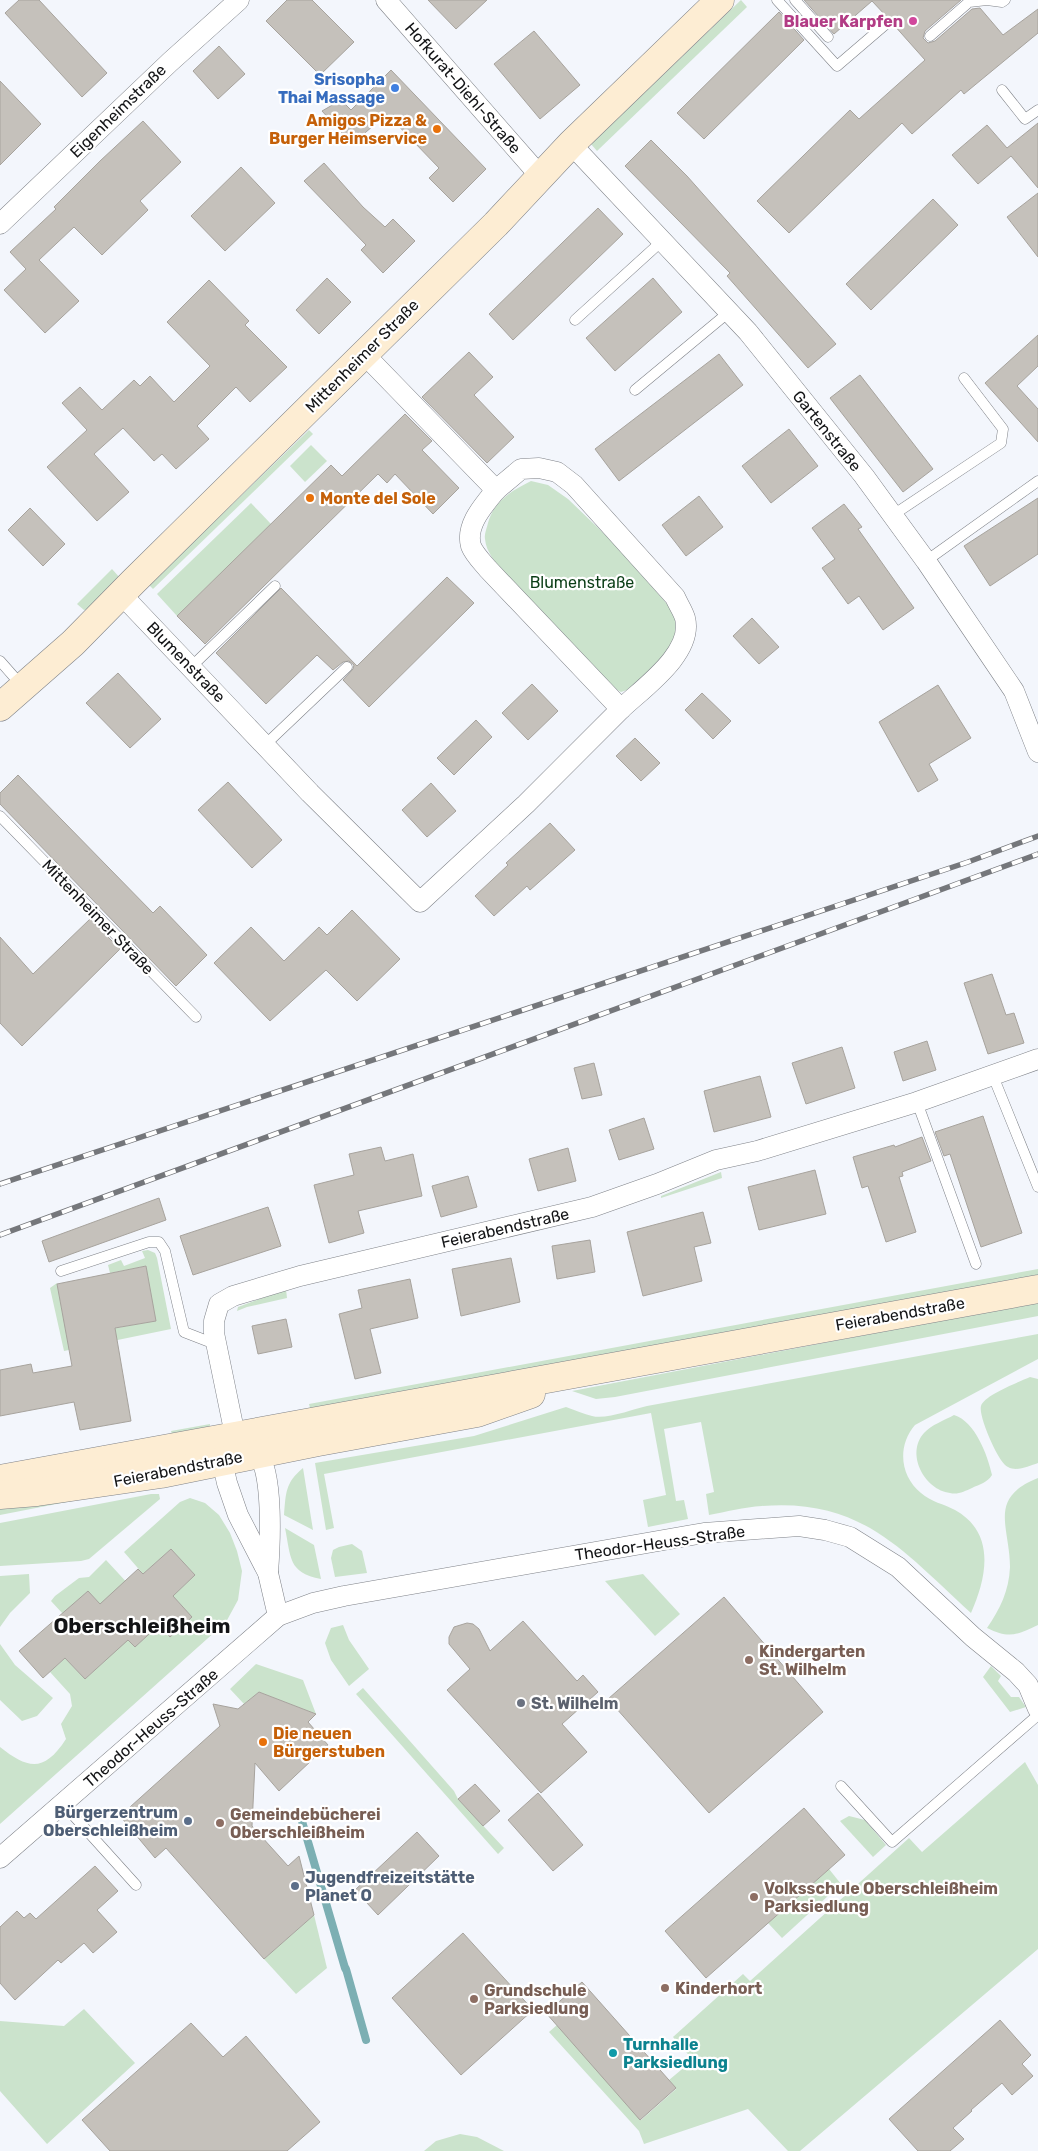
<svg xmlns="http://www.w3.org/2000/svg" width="1038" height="2151" viewBox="0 0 1038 2151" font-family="Rubik,sans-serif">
  <rect width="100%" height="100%" fill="#f3f6fc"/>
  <g fill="#cbe3cc">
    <path d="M741,0L747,7L597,151L591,144Z"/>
    <path d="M309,430L313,434L153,589L149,585Z"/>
    <path d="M311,445L327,461L305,482L290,466Z"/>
    <path d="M531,481L548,485L568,499L619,548L673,611C685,649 652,668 627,690L621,692L614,688L504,573C496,563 486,552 485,539C484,534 487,528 488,523C494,501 511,491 531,481Z"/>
    <path d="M251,503L271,524L177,616L157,594Z"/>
    <path d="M112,569L120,578L92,609L84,610L77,604Z"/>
    <path d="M721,1172L722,1178L661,1198V1196Z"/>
    <path d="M148,1250L155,1253L157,1258L171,1329L64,1351L50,1288L57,1283L67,1337L155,1321L146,1266L110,1273L108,1265L121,1260L124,1266L145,1258L142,1251Z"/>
    <path d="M1038,1269V1276L311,1412L309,1404Z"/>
    <path d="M286,1289L287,1298L247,1307L237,1311L238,1307Z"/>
    <path d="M1038,1302V1316L615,1397L596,1399L572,1391Z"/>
    <path d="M1038,1334V1359L915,1425C897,1446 900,1476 921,1493C931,1502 944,1504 955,1510C996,1533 987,1577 971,1613C903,1551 862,1498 762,1506C744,1507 726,1512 709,1515L706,1494L714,1492L701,1422L664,1429L676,1501L684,1500L688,1519L648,1527L643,1500L666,1495L651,1413L324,1474L334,1528L326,1530L315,1463L474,1436L566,1407C575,1410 584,1414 592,1416C606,1420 633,1409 647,1406Z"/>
    <path d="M1030,1377L1038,1379V1463C1029,1466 1017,1472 1008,1467C999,1464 978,1416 981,1406C984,1395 1019,1382 1030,1377Z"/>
    <path d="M954,1415C975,1421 988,1456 992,1475C987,1483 980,1484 972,1488C965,1491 958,1495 950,1493C925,1490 905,1454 924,1433C931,1425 945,1420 954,1415Z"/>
    <path d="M210,1424V1427L173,1438L171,1431Z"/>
    <path d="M303,1468L313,1530L284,1515C286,1493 285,1483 303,1468Z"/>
    <path d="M1038,1478V1625C1017,1635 1009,1639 987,1628C1000,1609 1009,1591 1010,1567C1010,1527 987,1498 1038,1478Z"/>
    <path d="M149,1486L0,1515V1505Z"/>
    <path d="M151,1494H159L160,1499L89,1559L81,1561L0,1566V1523Z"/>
    <path d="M190,1498L205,1503L219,1515L230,1533L237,1551L242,1571L238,1600L226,1622L0,1824V1747C28,1769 44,1773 66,1739L61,1724L72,1706L70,1694L50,1672L65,1658L85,1679L107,1659L119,1630L135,1647L159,1625L192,1617L173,1596L195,1575L171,1549L143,1574L124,1552L180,1502Z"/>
    <path d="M285,1528L314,1545L321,1579C288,1573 291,1557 285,1528Z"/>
    <path d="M352,1544L362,1551L367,1573L335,1577L331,1558L333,1550L339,1547Z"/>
    <path d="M106,1560L131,1587L106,1611L88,1591L63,1614L51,1601L55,1596L79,1578L89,1577Z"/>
    <path d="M29,1574L30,1593L10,1613L0,1627V1576Z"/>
    <path d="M643,1574L680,1614L655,1636L605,1581Z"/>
    <path d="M343,1625L349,1640L369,1669L349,1686L331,1660L325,1643L331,1628Z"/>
    <path d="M0,1644L15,1665L53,1698L37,1716L22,1721L0,1700Z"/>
    <path d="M256,1664L303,1680L316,1714L259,1692L244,1704L230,1689Z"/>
    <path d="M991,1666L1001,1676L998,1681L1011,1697H1019L1026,1707L1010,1712L983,1677Z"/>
    <path d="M363,1688L454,1791L458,1799L504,1848L498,1854L356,1694Z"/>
    <path d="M1025,1762L1038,1785V1949L800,2151H788L748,2109L644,2144L639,2131L549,2032L557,2025L641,2120L676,2089L669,2080L693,2060L673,2037L743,1974L750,1981L909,1838L922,1852Z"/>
    <path d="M849,1816L865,1820L886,1845L873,1857L840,1821Z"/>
    <path d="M829,1869L841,1884L782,1938L768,1923Z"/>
    <path d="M314,1915L327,1968L296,1994L264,1959Z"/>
    <path d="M84,2009L135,2063L47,2144L0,2091V2021L64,2026Z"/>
    <path d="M460,2134L477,2137L504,2151H424L436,2141Z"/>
  </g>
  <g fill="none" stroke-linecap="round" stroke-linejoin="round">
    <g stroke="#7cafb3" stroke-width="8">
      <path d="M301,1818L345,1968"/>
      <path d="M346,1969L366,2040"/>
    </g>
  </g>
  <g fill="#c5c1bb" stroke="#a7a39d">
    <path d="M19,0H39L107,73L82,97L5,13Z"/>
    <path d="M287,0H312L354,42L320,75L266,21Z"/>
    <path d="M428,0H487L456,29Z"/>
    <path d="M804,0H961L925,31L923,38L928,43L935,41L972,9L980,8L1003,35L1038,9V33L964,94L961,90L912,134L902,123L789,233L757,201L850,110L859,119L925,60L893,24L891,19L887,17L872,1L834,34Z"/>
    <path d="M779,12L804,40L704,139L677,113Z"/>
    <path d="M534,31L580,85L540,119L494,64Z"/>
    <path d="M219,46L245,74L218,99L193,71Z"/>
    <path d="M391,70L486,169L453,202L429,178L439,168L387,114L352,144L322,111L341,100L351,110Z"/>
    <path d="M0,81L41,124L0,165Z"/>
    <path d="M143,121L181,162L140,201L148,210L102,255L74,227L39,260L79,301L45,333L4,290L26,269L10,252L56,209L54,207L100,161Z"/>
    <path d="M1038,123V188L1011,156L978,184L952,155L987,125L1007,148Z"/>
    <path d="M651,140L687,176L836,344L808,368L727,276L730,273L625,166Z"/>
    <path d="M324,163L363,207L385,227L393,219L415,241L383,273L361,250L366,245L304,181Z"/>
    <path d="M241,167L275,203L225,251L191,216Z"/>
    <path d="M1038,193V257L1007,217Z"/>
    <path d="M933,199L958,225L871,310L846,284Z"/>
    <path d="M598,208L623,234L513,340L489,314Z"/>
    <path d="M327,278L351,302L319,334L296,310Z"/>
    <path d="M653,278L682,312L615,371L586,338Z"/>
    <path d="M209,280L249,321L245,325L287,367L250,402L236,387L197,426L209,439L176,469L162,454L154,461L123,428L94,454L129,492L97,521L47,467L87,430L62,403L80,387L102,410L134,380L140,386L150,376L174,402L210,366L167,322Z"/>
    <path d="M1038,335V366L1017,386L1038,409V442L985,383Z"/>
    <path d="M469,352L493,377L474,395L514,437L487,463L422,397Z"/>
    <path d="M719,354L743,385L619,481L595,449Z"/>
    <path d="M860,375L933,469L903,492L830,398Z"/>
    <path d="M405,414L432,441L422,450L459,488L433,514L395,474L387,483L378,474L205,644L177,616L331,465L342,476Z"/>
    <path d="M789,429L818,466L771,503L742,466Z"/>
    <path d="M699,496L723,527L686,556L662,525Z"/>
    <path d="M1038,498V554L990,586L964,546Z"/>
    <path d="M844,504L862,527L858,529L914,608L883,630L859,596L848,604L822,568L835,559L812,528Z"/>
    <path d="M30,508L65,544L43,566L8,530Z"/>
    <path d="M447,577L474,603L369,707L343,680L353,669L354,665L349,661L343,662L333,670L317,655L266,704L216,653L281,588L357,666Z"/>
    <path d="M752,618L779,647L759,664L733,636Z"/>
    <path d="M118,673L161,719L130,748L86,703Z"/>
    <path d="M532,684L558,711L528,740L502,713Z"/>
    <path d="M938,685L971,738L929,764L938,780L918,792L879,722Z"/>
    <path d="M702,693L731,721L713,739L685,710Z"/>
    <path d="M476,720L492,737L454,775L437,758Z"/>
    <path d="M635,738L660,763L641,781L616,756Z"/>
    <path d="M18,775L153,913L160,906L207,955L176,986L0,804V793Z"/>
    <path d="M228,782L282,840L252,868L198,810Z"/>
    <path d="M431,783L456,811L427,837L402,810Z"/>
    <path d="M550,823L575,850L530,890L527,886L494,916L475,896L508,865L506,863Z"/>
    <path d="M352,910L400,959L357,1001L326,970L270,1021L214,963L251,927L284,961L319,927L327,935Z"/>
    <path d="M90,919L120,949L22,1046L0,1023V937L33,974Z"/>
    <path d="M992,974L1006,1015L1014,1013L1024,1043L988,1054L964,983Z"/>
    <path d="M927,1041L936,1070L903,1081L894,1052Z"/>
    <path d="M842,1047L855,1088L806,1104L792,1063Z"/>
    <path d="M594,1063L602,1095L582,1099L574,1068Z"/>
    <path d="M760,1076L771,1117L714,1132L704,1091Z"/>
    <path d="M983,1116L1022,1233L981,1247L950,1154L944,1156L935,1132Z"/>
    <path d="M644,1118L654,1149L619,1160L609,1130Z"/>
    <path d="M922,1137L931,1161L902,1172L903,1176L899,1177L916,1232L886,1242L868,1186L862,1188L853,1157L894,1145L895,1147Z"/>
    <path d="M381,1147L385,1161L413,1154L422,1196L358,1211L364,1233L329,1243L314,1185L354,1175L349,1154Z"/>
    <path d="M568,1148L576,1181L538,1191L529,1159Z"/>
    <path d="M815,1170L826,1214L759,1230L748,1187Z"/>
    <path d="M468,1176L477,1207L441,1217L432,1186Z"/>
    <path d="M159,1198L166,1220L49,1262L42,1241Z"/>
    <path d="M268,1207L281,1246L193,1275L180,1236Z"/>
    <path d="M703,1212L711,1243L694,1247L702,1281L643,1296L627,1232Z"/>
    <path d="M590,1240L595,1272L557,1279L552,1246Z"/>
    <path d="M511,1258L520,1302L461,1316L452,1269Z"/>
    <path d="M146,1266L156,1321L115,1328L131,1421L80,1430L74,1402L0,1416V1370L31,1364L33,1373L72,1366L57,1284Z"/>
    <path d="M410,1279L418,1318L370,1329L381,1373L355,1379L339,1314L362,1308L358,1290Z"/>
    <path d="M286,1319L292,1347L258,1354L252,1326Z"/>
    <path d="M171,1549L195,1575L173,1596L192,1617L170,1637L159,1625L135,1647L128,1640L85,1679L65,1658L43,1678L19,1651L88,1591L100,1604L138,1569L143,1574Z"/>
    <path d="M724,1597L823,1712L709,1813L608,1699Z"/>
    <path d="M523,1621L577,1681L583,1675L598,1692L562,1724L587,1752L541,1793L447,1690L470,1669L449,1644V1637L454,1627L467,1623L473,1624L479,1629L490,1651Z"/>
    <path d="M259,1692L316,1714L308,1722L328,1745L279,1791L255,1763L252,1826L288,1866L299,1856L314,1915L264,1959L166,1848L155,1858L120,1816L220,1726L213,1704L238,1709Z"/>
    <path d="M475,1784L500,1811L483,1826L458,1799Z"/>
    <path d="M538,1793L583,1845L553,1871L508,1820Z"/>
    <path d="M804,1808L845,1855L706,1978L665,1931Z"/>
    <path d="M417,1832L439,1856L378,1915L355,1890Z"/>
    <path d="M95,1866L118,1891L97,1910L117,1932L93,1953L84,1943L61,1963L58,1960L15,2000L0,1983V1927L17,1911L24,1918L30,1913L36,1919Z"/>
    <path d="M463,1933L533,2010L461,2075L392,1998Z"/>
    <path d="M582,1982L676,2088L640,2120L546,2013Z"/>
    <path d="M1000,2020L1031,2055L1022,2064L1033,2076L1012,2095L1002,2083L971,2110L972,2111L953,2128L964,2139L950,2151H918L889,2119Z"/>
    <path d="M191,2023L223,2057L246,2036L320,2122L287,2151H110L82,2120Z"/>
  </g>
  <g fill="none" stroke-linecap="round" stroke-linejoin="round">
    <defs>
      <g id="lane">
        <path d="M777,0L837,66L886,24"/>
        <path d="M795,0L828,37"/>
        <path d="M930,36L969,2L987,0L1002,2L1005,0"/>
        <path d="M1002,90L1025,119L1038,110"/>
        <path d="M575,320L662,241"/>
        <path d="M635,390L729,312"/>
        <path d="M893,515L1001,443L1003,429L964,378"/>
        <path d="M926,561L1038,481"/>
        <path d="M0,661L22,686"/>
        <path d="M191,667L275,586"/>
        <path d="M265,745L347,667"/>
        <path d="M0,816L196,1017"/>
        <path d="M993,1076L1038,1187"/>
        <path d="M917,1102L976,1264"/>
        <path d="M61,1271L149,1242H159L165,1251L184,1332L215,1344"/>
        <path d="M841,1786L892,1842L1038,1715"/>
        <path d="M63,1804L136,1885"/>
      </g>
      <g id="street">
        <path d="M386,0L541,177"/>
        <path d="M571,144L748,332L864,476L926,561L1014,691L1038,752"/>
        <path d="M0,224L170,62L239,0"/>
        <path d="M364,354L496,490L521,469L539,468L557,472L574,485L675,597C678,604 683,611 685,618C694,653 643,688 621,709"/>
        <path d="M121,594L310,793L420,902L526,804L621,709L488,569C483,563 474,554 471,546C465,525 484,505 496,490"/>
        <path d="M235,1435L214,1333V1321L219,1304L233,1296L300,1276L592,1207L657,1184L716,1160L757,1151L917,1102L1038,1059"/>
        <path d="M248,1446C251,1448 255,1450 257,1453C274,1472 270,1547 268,1573"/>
        <path d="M228,1450L222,1461L227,1483L238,1515L268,1573L278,1616"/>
        <path d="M0,1858L278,1616L313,1603L344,1596L704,1533L799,1526L825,1530L850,1537L898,1567L973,1637L1016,1672L1028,1685L1038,1709"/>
      </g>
      <g id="secondary">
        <path d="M0,707L73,643L133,582L496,224L571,144L720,0"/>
        <path d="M0,1479L1038,1289"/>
        <path d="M0,1495L37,1492L161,1474L318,1442L477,1413L531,1394"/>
      </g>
    </defs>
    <use href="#lane" stroke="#7f8288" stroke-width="11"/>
    <use href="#street" stroke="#7f8288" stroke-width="21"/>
    <use href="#secondary" stroke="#7f8288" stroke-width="29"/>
    <use href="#lane" stroke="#fff" stroke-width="10"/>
    <use href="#street" stroke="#fff" stroke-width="20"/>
    <use href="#secondary" stroke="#fdedd3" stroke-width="28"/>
    <defs>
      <g id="rail">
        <path d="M0,1184L968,862L1038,836"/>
        <path d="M0,1235L1038,854"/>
      </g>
    </defs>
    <use href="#rail" stroke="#75777b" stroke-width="5.5"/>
    <use href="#rail" stroke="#fff" stroke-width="4" stroke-dasharray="11" stroke-linecap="butt"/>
  </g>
  <circle fill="#d1479c" stroke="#fff" stroke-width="2" cx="913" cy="21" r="5"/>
  <circle fill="#3f7fe0" stroke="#fff" stroke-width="2" cx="395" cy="88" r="5"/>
  <g fill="#e8710a" stroke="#fff" stroke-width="2">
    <circle cx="437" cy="129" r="5"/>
    <circle cx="310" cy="498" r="5"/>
    <circle cx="263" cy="1742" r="5"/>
  </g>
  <g fill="#8d6e63" stroke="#fff" stroke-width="2">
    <circle cx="749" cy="1660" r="5"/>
    <circle cx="220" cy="1823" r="5"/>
    <circle cx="754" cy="1897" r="5"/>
    <circle cx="665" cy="1988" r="5"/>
    <circle cx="474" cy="1999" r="5"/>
  </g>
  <circle fill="#6b7280" stroke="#fff" stroke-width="2" cx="521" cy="1703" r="5"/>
  <g fill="#5c6f8a" stroke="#fff" stroke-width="2">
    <circle cx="188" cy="1821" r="5"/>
    <circle cx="295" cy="1886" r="5"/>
  </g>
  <circle fill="#0f9aa8" stroke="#fff" stroke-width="2" cx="613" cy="2053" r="5"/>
  <g text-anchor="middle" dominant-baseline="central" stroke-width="4.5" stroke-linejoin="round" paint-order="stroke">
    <g font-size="16" font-weight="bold" fill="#b23c85" stroke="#fff" text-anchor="end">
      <text x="903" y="21">Blauer Karpfen</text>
    </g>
    <g font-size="16" font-weight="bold" fill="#366cbe" stroke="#fff" text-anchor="end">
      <text x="385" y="79">Srisopha<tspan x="385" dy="18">Thai Massage</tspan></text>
    </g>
    <g font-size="16" fill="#131416" stroke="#fff">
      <text transform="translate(463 88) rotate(49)">Hofkurat-Diehl-Straße</text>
      <text transform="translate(118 111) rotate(-44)">Eigenheimstraße</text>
      <text transform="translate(362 356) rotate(-45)">Mittenheimer Straße</text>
      <text transform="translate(827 431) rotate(51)">Gartenstraße</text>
      <text transform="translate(186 662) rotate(46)">Blumenstraße</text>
      <text transform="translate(98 917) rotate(46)">Mittenheimer Straße</text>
      <text transform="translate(505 1228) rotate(-13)">Feierabendstraße</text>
      <text transform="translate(900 1314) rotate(-10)">Feierabendstraße</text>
      <text transform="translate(178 1469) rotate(-11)">Feierabendstraße</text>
      <text transform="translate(660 1543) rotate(-8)">Theodor-Heuss-Straße</text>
      <text transform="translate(151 1728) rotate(-41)">Theodor-Heuss-Straße</text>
    </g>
    <g font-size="16" font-weight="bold" fill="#c56008" stroke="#fff" text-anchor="start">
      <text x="427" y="120" text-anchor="end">Amigos Pizza &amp;<tspan x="427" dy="18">Burger Heimservice</tspan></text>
      <text x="320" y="498">Monte del Sole</text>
      <text x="273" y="1733">Die neuen<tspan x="273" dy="18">Bürgerstuben</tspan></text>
    </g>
    <g font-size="16" fill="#0b3e16" stroke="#fff">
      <text x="582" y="582">Blumenstraße</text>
    </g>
    <g font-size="16" font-weight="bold" fill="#785e54" stroke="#fff" text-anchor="start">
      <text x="759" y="1651">Kindergarten<tspan x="759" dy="18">St. Wilhelm</tspan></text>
      <text x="230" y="1814">Gemeindebücherei<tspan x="230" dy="18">Oberschleißheim</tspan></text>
      <text x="764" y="1888">Volksschule Oberschleißheim<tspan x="764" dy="18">Parksiedlung</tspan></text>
      <text x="675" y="1988">Kinderhort</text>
      <text x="484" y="1990">Grundschule<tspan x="484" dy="18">Parksiedlung</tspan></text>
    </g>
    <g font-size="16" font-weight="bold" fill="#5b616d" stroke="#fff" text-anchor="start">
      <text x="531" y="1703">St. Wilhelm</text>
    </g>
    <g font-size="16" font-weight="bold" fill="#4e5e75" stroke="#fff" text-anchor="end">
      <text x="178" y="1812">Bürgerzentrum<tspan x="178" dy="18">Oberschleißheim</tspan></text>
      <text x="305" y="1877" text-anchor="start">Jugendfreizeitstätte<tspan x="305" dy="18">Planet O</tspan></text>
    </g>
    <g font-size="16" font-weight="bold" fill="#0d838f" stroke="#fff" text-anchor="start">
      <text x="623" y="2044">Turnhalle<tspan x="623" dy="18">Parksiedlung</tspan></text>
    </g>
    <g font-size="21" font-weight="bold" fill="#131416" stroke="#fff">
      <text x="142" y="1625">Oberschleißheim</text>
    </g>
  </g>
</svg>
